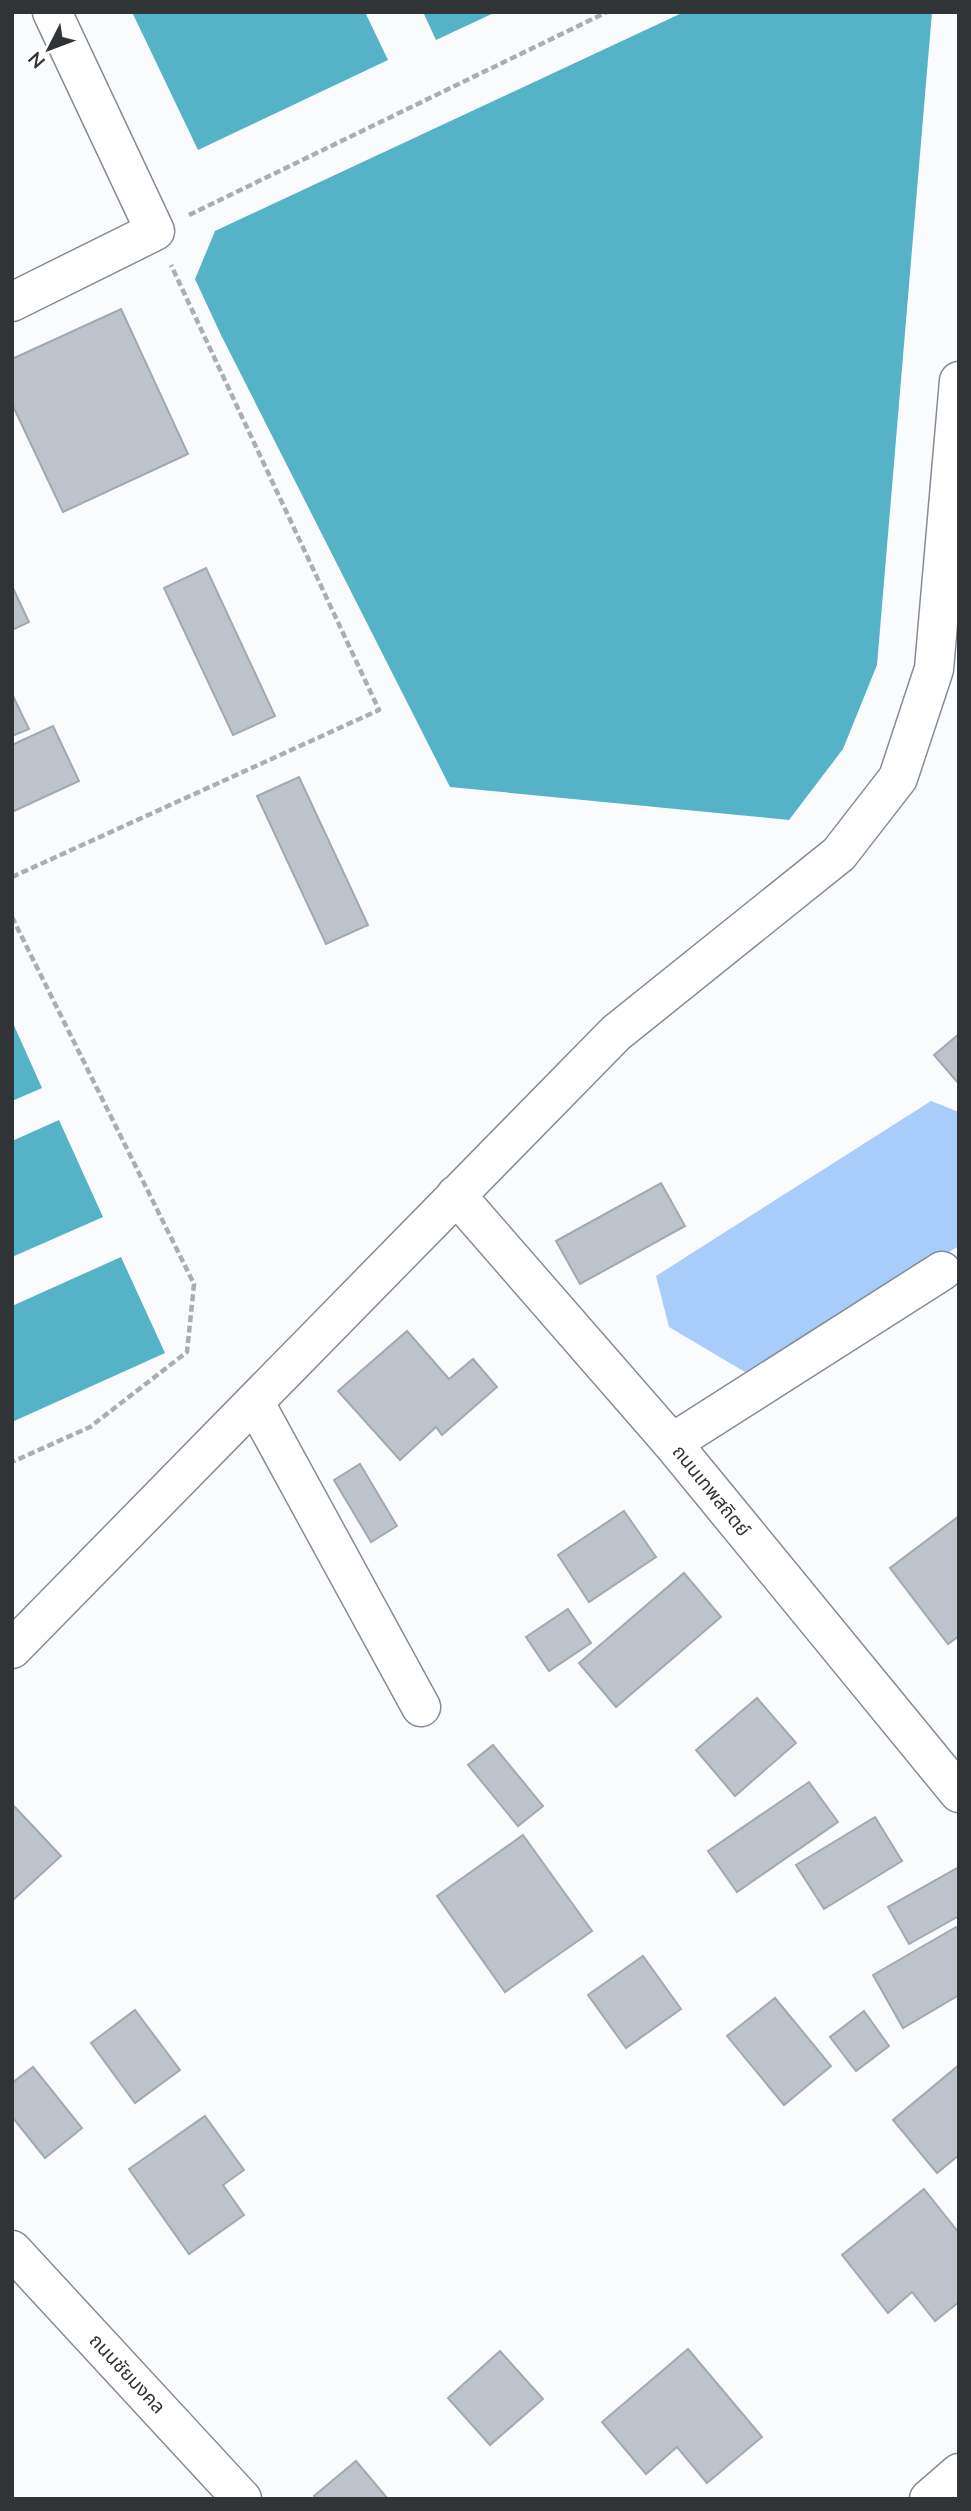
<svg xmlns="http://www.w3.org/2000/svg" width="971" height="2511" viewBox="0 0 971 2511" font-family="'Nunito Sans','Noto Sans Thai',sans-serif">
  <rect width="100%" height="100%" fill="#fafbfd"/>
  <path fill="#a9cdfa" d="M931,1101L959,1112V1246L750,1375L669,1327L656,1276Z"/>
  <g fill="#55b2c7">
    <path d="M132,12H365L388,60L198,150Z"/>
    <path d="M423,12H496L436,40Z"/>
    <path d="M684,12H932L877,665L843,749L789,820L450,787L221,335L195,279L215,231Z"/>
    <path d="M12,1021L42,1088L12,1101Z"/>
    <path d="M59,1120L103,1217L12,1257V1141Z"/>
    <path d="M121,1257L165,1353L12,1422V1306Z"/>
  </g>
  <g fill="#bcc3cb" stroke="#a2a9b1" stroke-width="2">
    <path d="M121,309L188,454L63,512L12,404V359Z"/>
    <path d="M206,568L275,716L233,735L164,588Z"/>
    <path d="M12,586L29,622L12,630Z"/>
    <path d="M12,694L29,729L12,736Z"/>
    <path d="M53,726L79,781L12,812V745Z"/>
    <path d="M299,777L368,925L326,944L257,796Z"/>
    <path d="M959,1034V1084L934,1055Z"/>
    <path d="M661,1183L685,1226L580,1284L556,1241Z"/>
    <path d="M407,1331L449,1379L473,1359L497,1387L442,1435L436,1427L400,1460L338,1391Z"/>
    <path d="M360,1464L397,1526L371,1542L334,1480Z"/>
    <path d="M624,1511L656,1557L589,1602L558,1555Z"/>
    <path d="M959,1516V1636L948,1644L890,1568Z"/>
    <path d="M684,1573L721,1617L616,1707L579,1663Z"/>
    <path d="M568,1609L591,1643L549,1671L526,1637Z"/>
    <path d="M757,1698L796,1743L735,1796L696,1750Z"/>
    <path d="M493,1745L543,1806L518,1826L468,1765Z"/>
    <path d="M809,1782L838,1822L737,1892L708,1851Z"/>
    <path d="M12,1804L61,1856L12,1901Z"/>
    <path d="M875,1817L902,1861L824,1909L796,1865Z"/>
    <path d="M523,1835L592,1931L505,1992L437,1896Z"/>
    <path d="M959,1867V1916L909,1944L888,1907Z"/>
    <path d="M956,1927L959,1932V1995L903,2028L873,1975Z"/>
    <path d="M643,1956L681,2009L626,2048L588,1995Z"/>
    <path d="M775,1998L831,2066L784,2105L727,2036Z"/>
    <path d="M135,2010L180,2070L135,2103L91,2043Z"/>
    <path d="M864,2011L889,2046L856,2071L830,2037Z"/>
    <path d="M959,2065V2155L937,2173L893,2120Z"/>
    <path d="M33,2067L82,2128L45,2158L12,2117V2083Z"/>
    <path d="M205,2116L244,2170L223,2185L244,2215L189,2254L129,2169Z"/>
    <path d="M924,2189L959,2233V2302L935,2321L912,2292L888,2313L842,2255Z"/>
    <path d="M688,2349L762,2437L707,2483L677,2447L646,2474L602,2422Z"/>
    <path d="M500,2351L543,2399L490,2445L448,2398Z"/>
    <path d="M356,2461L388,2499H316L314,2496Z"/>
  </g>
  <g fill="none" stroke-linecap="round" stroke-linejoin="round">
    <defs>
      <g id="minor">
        <path d="M12,302L155,231L52,12"/>
        <path d="M456,1195L672,1443L959,1793"/>
        <path d="M255,1403L421,1707"/>
        <path d="M672,1443L942,1271"/>
        <path d="M12,1649L616,1033L839,854L898,778L934,669L959,381"/>
        <path d="M12,2250L242,2499"/>
        <path d="M929,2499L959,2473"/>
      </g>
    </defs>
    <use href="#minor" stroke="#868c95" stroke-width="41"/>
    <g stroke="#acadb0" stroke-width="4.5" stroke-dasharray="7 3.5" stroke-linecap="butt">
      <path d="M189,215L607,12"/>
      <path d="M12,877L379,710L171,265"/>
      <path d="M12,917L194,1284L187,1352L90,1427L12,1462"/>
    </g>
    <use href="#minor" stroke="#fff" stroke-width="38"/>
  </g>
  <g text-anchor="middle" dominant-baseline="central" stroke-width="6" stroke-linejoin="round" paint-order="stroke">
    <g font-size="19" fill="#313437" stroke="#fff">
      <text transform="translate(711 1491) rotate(51)">ถนนเทพสถิตย์</text>
      <text transform="translate(127 2374) rotate(47)">ถนนชัยมงคล</text>
    </g>
  </g>
  <rect width="971" height="2511" fill="none" stroke="#313437" stroke-width="28"/>
  <g transform="translate(49 49) rotate(228)" stroke="#ffffff" stroke-width="5" paint-order="stroke">
  <path d="M0-5L12 26L0 18L-12 26Z" fill="#313437"/>
  <text y="-10" font-size="19" font-weight="bold" text-anchor="middle" fill="#313437">N</text>
  </g>
</svg>
